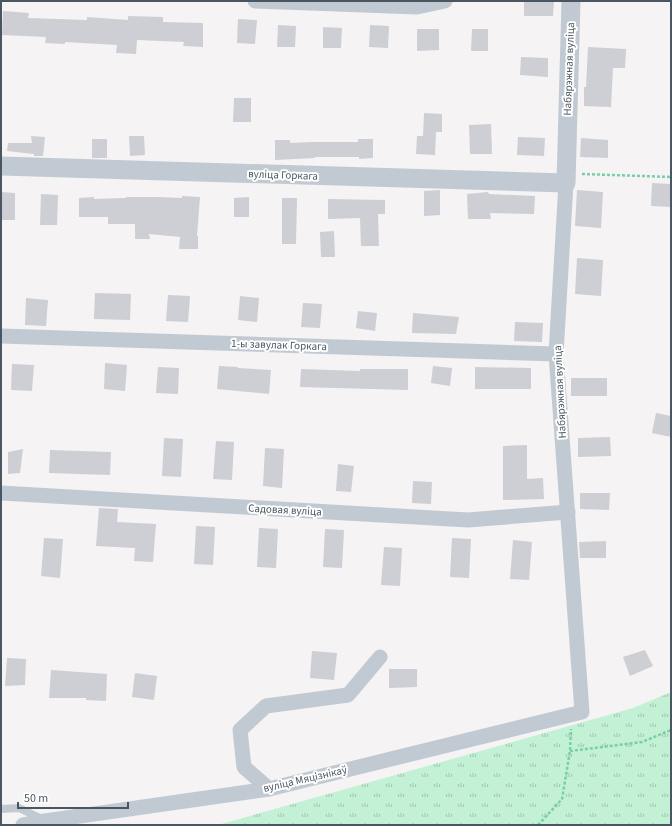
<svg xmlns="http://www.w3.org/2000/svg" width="672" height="826" viewBox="0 0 672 826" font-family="'Source Sans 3',sans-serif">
  <defs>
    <pattern id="grass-tufts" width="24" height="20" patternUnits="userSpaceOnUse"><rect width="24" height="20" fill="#c3f1d5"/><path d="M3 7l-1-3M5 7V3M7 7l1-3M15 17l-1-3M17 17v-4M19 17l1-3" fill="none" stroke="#a0c6b0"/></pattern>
  </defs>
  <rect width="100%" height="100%" fill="#f5f3f3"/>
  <path fill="url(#grass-tufts)" d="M671,692V825H218L633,708Z"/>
  <g fill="#cdcfd5">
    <path d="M524,1H554L553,16H524Z"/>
    <path d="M3,11L29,13L28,18L87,20V17L128,20V16L163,17V22L203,23V47L183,46L184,42L137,40L136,54L116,53L117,45L65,42V44L45,43L46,37L2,35Z"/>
    <path d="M238,19L257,20L255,44L237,43Z"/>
    <path d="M278,25L296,26L295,47H277Z"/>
    <path d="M370,25L389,26L388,48L369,47Z"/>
    <path d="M323,27L342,28L341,48H323Z"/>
    <path d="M417,29H439V50L417,51Z"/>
    <path d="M472,29H488V51H471Z"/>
    <path d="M588,47L626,49L625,68H613L611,107L584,106V87H586Z"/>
    <path d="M521,57L548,58V77L520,75Z"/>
    <path d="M234,98H251V122H233Z"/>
    <path d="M424,113L442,114V132H436L435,155L416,154L417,136H423Z"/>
    <path d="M491,124L492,154H470L469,125Z"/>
    <path d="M31,136L45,137L43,156H34V154L7,151L8,143H32Z"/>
    <path d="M129,136H144L145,155L130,156Z"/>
    <path d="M518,137L545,138L544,156L517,155Z"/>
    <path d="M581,138L608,140V158L580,157Z"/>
    <rect x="92" y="139" width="15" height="19"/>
    <path d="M358,139H373V158L359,159V157H315V158L275,160V140H290V143L312,142H358Z"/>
    <path d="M652,183L671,184V207L651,206Z"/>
    <path d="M440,190V215L424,216V191Z"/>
    <path d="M577,190L603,192L601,228L575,226Z"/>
    <path d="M1,192L15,193V220H1Z"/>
    <path d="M488,192L489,194L535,196L534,214L490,213L491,219H468L467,194Z"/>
    <path d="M41,194L58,195L57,225H40Z"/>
    <path d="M182,196L200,197L197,236H198V249H179L180,237L149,234L150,239H135V224H108V217H79V198L94,197V199L126,198V197H157L182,198Z"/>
    <path d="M249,197V217H234V198Z"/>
    <path d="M282,198H297L296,244H282Z"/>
    <path d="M328,199L385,200V214H378L379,246H361L360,218L328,219Z"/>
    <path d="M334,231L335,257H321L320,232Z"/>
    <path d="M577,258L603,260L601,296L575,294Z"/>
    <path d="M95,293L131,294L130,320L94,319Z"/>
    <path d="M168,295L190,296L188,322L166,321Z"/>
    <path d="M240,296L259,298L257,322L238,320Z"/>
    <path d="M26,298L48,300L46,326L25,325Z"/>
    <path d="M303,303L322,304L320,328L301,327Z"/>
    <path d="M358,311L377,313L375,331L356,328Z"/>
    <path d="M413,313L459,317L456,334L412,333Z"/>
    <path d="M515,322L543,323L542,342L514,341Z"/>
    <path d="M105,363L127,365L125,391L104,389Z"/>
    <path d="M12,364L34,365L32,391L11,390Z"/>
    <path d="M219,366L238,367V368L271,370L269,394L217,389Z"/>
    <path d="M433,366L452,368L450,386L431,383Z"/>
    <path d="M158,367L179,368L178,394L156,393Z"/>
    <path d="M475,367L531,368V389H475Z"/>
    <path d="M301,369L360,371V369H408V390L300,387Z"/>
    <rect x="571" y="378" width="36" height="18"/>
    <path d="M656,413L671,416V437L652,433Z"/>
    <path d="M610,437L611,456L578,457V438Z"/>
    <path d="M164,438L183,439L181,477L162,476Z"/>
    <path d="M216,441L234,442L232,480L213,479Z"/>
    <path d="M527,445V479L543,478L544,499L503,500V446Z"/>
    <path d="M265,448L284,449L282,488L263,486Z"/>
    <path d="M23,449L20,473L8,474V452Z"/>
    <path d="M50,450L111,452L110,475L49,473Z"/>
    <path d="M338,464L354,466L351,492L336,491Z"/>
    <path d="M413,481L432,482L431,504L412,503Z"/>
    <path d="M580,493H610L609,510L580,509Z"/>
    <path d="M99,508L118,509L117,522L156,524L153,562L134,561L135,548L96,546Z"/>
    <path d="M196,526L215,527L213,565L194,564Z"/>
    <path d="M259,528L278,529L276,568L257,567Z"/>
    <path d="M325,529L344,530L342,568L323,567Z"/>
    <path d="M44,538L63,539L60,578L41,576Z"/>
    <path d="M452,538L471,539L469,578L450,577Z"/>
    <path d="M513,540L532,542L529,580L510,579Z"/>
    <path d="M606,541V558H580L579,542Z"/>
    <path d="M384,547L402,548L400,586L381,585Z"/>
    <path d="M645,650L653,666L630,676L623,657Z"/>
    <path d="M312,651L337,653L334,680L310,678Z"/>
    <path d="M7,658L26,659L25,685L5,686Z"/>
    <path d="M389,669H417V687L389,688Z"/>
    <path d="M51,670L107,674L106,701L86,700V698H49Z"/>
    <path d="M135,673L157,676L154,700L132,697Z"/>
  </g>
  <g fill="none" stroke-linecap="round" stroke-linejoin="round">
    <g stroke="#7ad0a6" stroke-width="2.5" stroke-dasharray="3 2" stroke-linecap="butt">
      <path d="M582,174L671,177"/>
      <path d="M570,751L642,742L671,730"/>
      <path d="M538,825L540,823L562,799L570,751L571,729"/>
    </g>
    <path stroke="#c1cad2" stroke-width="8" d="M1,809L19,808L42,819"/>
    <g stroke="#c1cad2" stroke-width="15">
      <path d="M255,1L417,7L445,1"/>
      <path d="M1,336L556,354"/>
      <path d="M1,493L468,520L568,512"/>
      <path d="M269,789L244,767L240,730L266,706L348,695L380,657"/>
      <path d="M23,825L45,821L269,789L582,712L556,354L566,183"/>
    </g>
    <path stroke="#c1cad2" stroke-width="19" d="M1,166L566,183L571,1"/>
  </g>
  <g text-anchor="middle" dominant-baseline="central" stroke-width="4" stroke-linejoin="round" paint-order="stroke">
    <g font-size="11" fill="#4a5661" stroke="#fff">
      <text transform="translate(569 69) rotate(-88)">Набярэжная вуліца</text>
      <text transform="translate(283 175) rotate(2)">вуліца Горкага</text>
      <text transform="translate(279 345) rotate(2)">1-ы завулак Горкага</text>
      <text transform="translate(560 392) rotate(-93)">Набярэжная вуліца</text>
      <text transform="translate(285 510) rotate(3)">Садовая вуліца</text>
      <text transform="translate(305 779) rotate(-13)">вуліца Мяцізнікаў</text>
    </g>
  </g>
  <rect width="672" height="826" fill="none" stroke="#4a5661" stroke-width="4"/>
  <path d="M18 802v6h110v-6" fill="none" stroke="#4a5661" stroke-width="2"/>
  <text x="24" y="802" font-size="12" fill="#4a5661" stroke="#ffffff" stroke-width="3" paint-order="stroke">50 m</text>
</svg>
